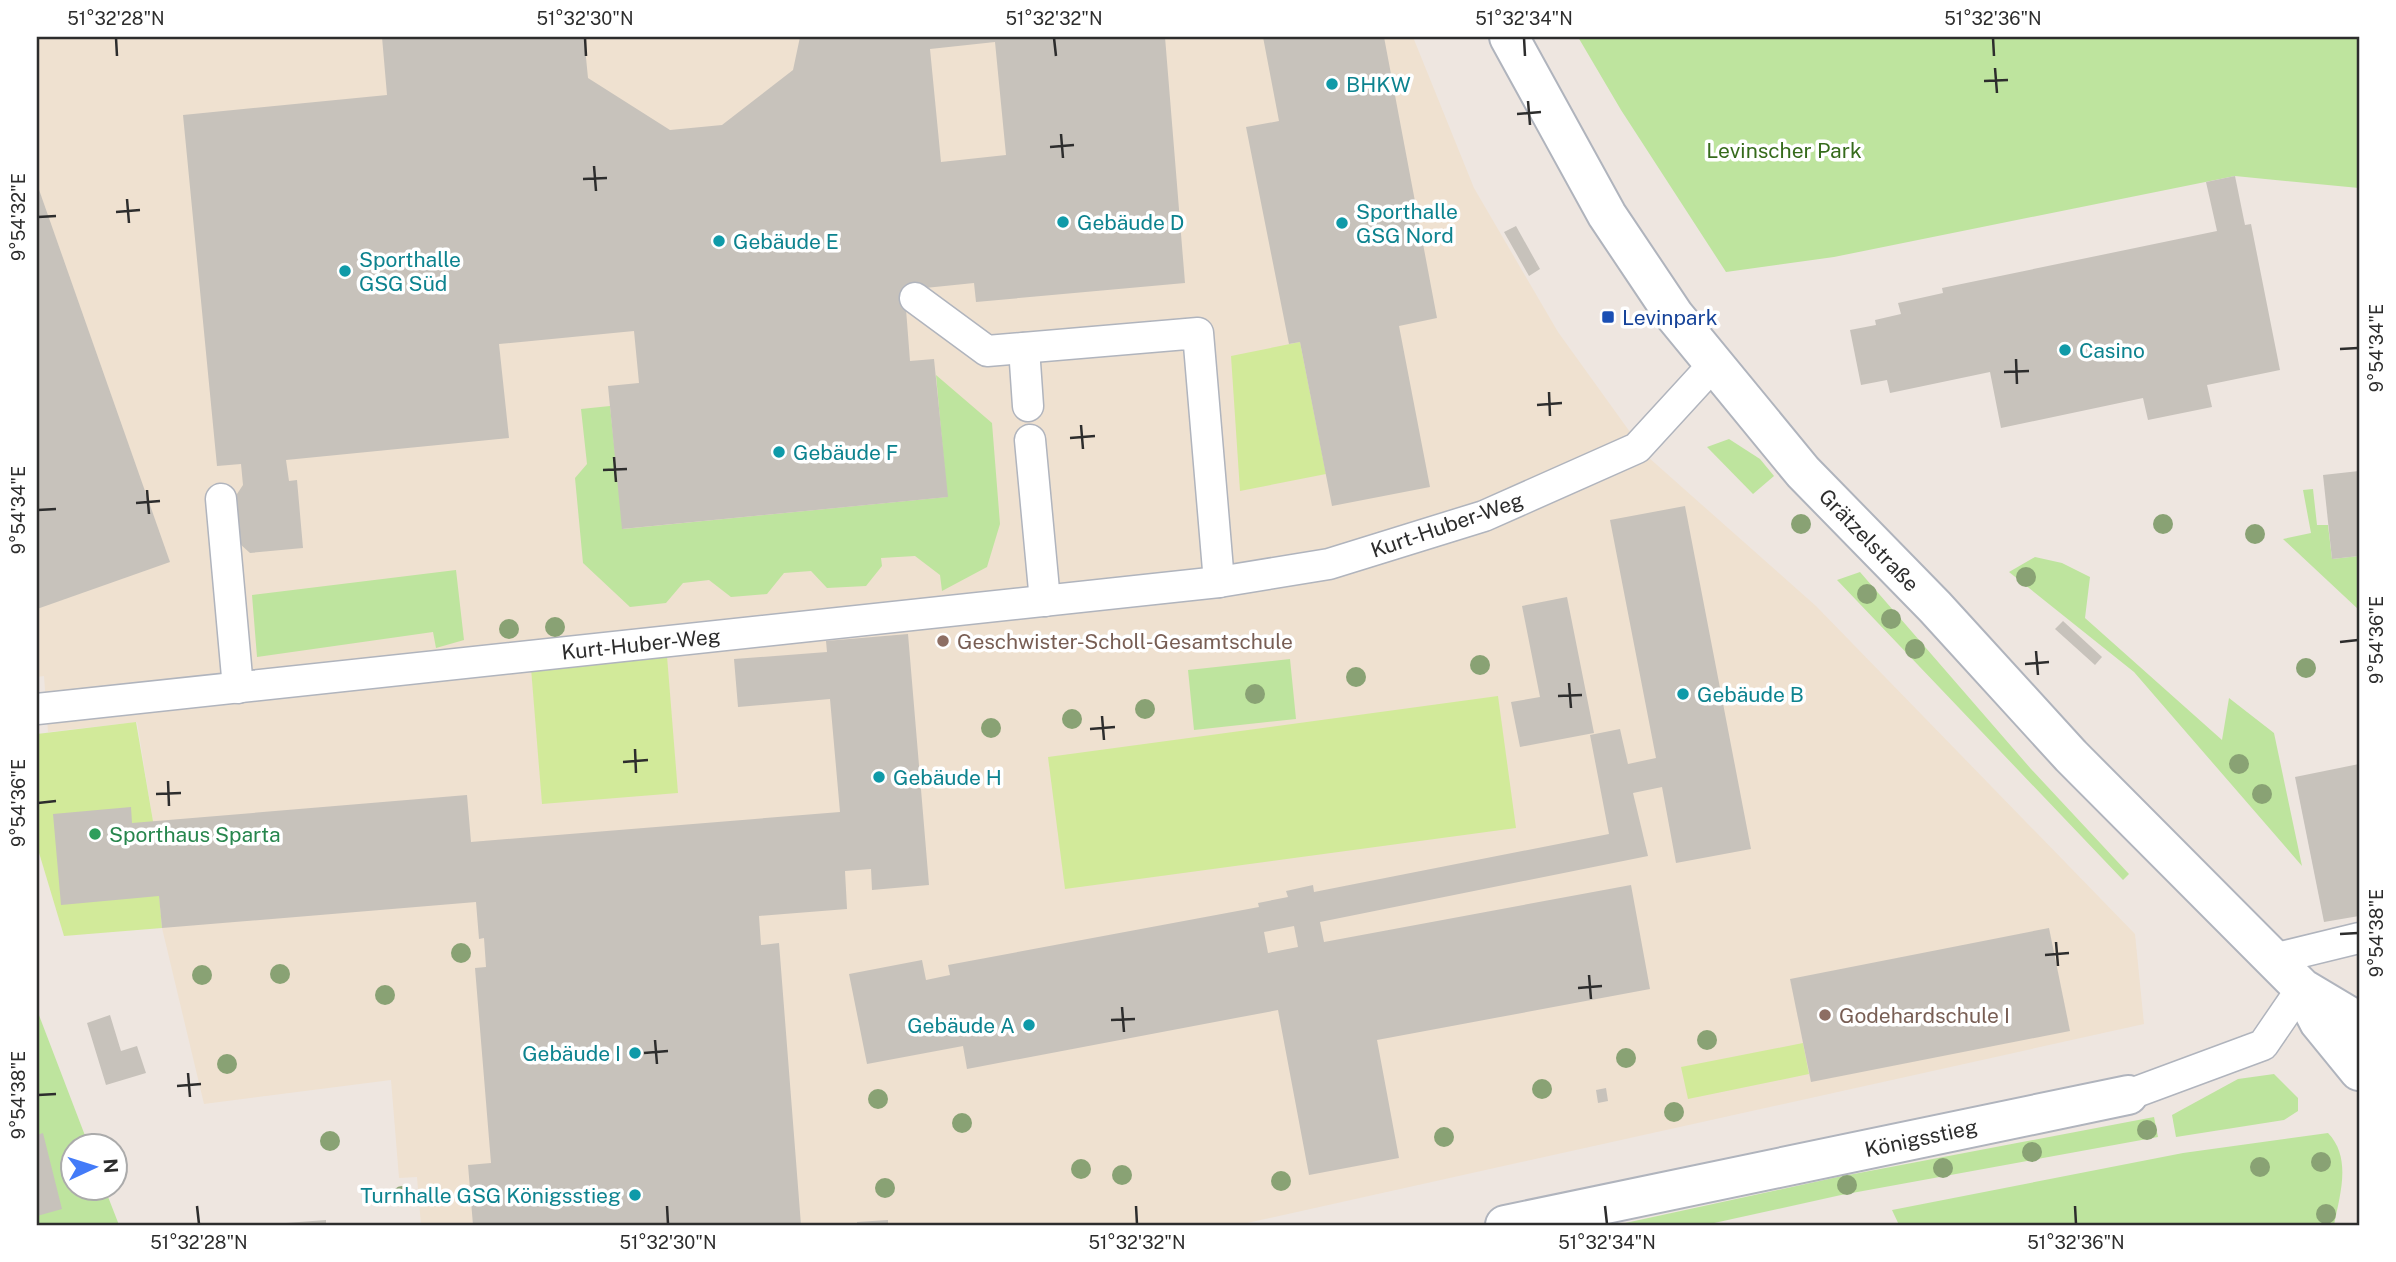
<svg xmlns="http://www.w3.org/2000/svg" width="2396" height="1262" viewBox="0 0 2396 1262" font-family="'Public Sans',sans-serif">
  <rect width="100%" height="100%" fill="#eee6e0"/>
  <path fill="#efe1d0" d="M37,37H1413L1474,188L1558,332L1648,457L1816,606L2135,934L2144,1024L1238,1225H421L417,1177L399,1178L391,1080L204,1104L162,928L153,821L137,722L48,732L44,676L37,677Z"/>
  <g fill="#bee49e">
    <path d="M1578,37H2359V188L2235,176L1834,257L1726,272L1621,110Z"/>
    <path d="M936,375L992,423L1000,524L987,567L942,591L940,575L915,556L881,558L882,566L866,586L827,588L811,571L784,573L767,594L731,597L709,580L683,583L666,603L630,607L583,563L575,478L587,464L581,409L610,406L623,529L947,497Z"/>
    <path d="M1729,439L1760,459L1774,476L1753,494L1707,447Z"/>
    <path d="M2313,489L2317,525H2328L2332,559L2359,556V610L2283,539L2311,533L2303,490Z"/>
    <path d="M2035,557L2062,563L2090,577L2085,618L2222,740L2229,698L2274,733L2302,866L2134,672L2009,572Z"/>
    <path d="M456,570L464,640L436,648L433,632L257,657L252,595Z"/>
    <path d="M1860,572L2031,769L2129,874L2123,880L1837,580Z"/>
    <path d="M1290,659L1296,719L1194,730L1188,670Z"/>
    <path d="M37,1010L89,1146H74V1188L105,1189L119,1225H37Z"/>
    <path d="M2274,1074L2298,1098V1111L2284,1120L2176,1137L2172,1115L2238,1079Z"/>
    <path d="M2154,1117L2158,1137L1841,1195L1705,1225H1616L1838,1177Z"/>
    <path d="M2328,1133C2352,1158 2340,1194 2334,1225H1899L1892,1210L2183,1153Z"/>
  </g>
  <g fill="#d2ea9a">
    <path d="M1300,342L1326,474L1240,491L1231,356Z"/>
    <path d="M667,656L678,793L542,804L531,668Z"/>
    <path d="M1498,696L1516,828L1065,889L1048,757Z"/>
    <path d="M136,722L153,821L162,928L64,936L37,846V734Z"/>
    <path d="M1803,1043L1809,1074L1688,1099L1681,1067Z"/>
  </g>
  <g fill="#c7c2bb" fill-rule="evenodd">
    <path d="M382,37H584L588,78L670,130L722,125L793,70L800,37H1165L1185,283L976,302L974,283L925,288L906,309L910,361L934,359L948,497L622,529L608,386L639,383L634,331L499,344L509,438L286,460L289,481L297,480L303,548L250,553L240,544L235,497L243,485L241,464L217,466L183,115L387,95ZM995,42L1006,155L941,162L930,49Z"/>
    <path d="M1263,37H1384L1437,318L1399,326L1430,487L1332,506L1300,342L1289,344L1246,127L1279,121Z"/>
    <path d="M2235,176L2245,225L2251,224L2280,370L2207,385L2212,407L2148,420L2143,398L2001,428L1990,372L1890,393L1887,380L1861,385L1850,330L1876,325L1875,320L1901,314L1898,303L1943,293L1942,288L2217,231L2206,182Z"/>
    <path d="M37,184L170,562L37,609Z"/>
    <path d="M1516,226L1540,269L1529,276L1504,232Z"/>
    <path d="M2359,471V556L2332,559L2323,475Z"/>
    <path d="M1685,506L1751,849L1676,863L1662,787L1633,793L1648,856L1320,922L1324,942L1631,885L1650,989L1377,1040L1399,1158L1309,1175L1278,1010L967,1069L963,1046L867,1064L849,974L922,960L926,980L950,975L948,965L1259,907L1258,903L1288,897L1286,891L1313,885L1314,892L1609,834L1590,735L1620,729L1628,764L1656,758L1610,520ZM1294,926L1298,947L1268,953L1264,932Z"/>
    <path d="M1567,597L1594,733L1520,747L1511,702L1540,697L1522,606Z"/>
    <path d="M2063,621L2102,657L2095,665L2055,629Z"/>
    <path d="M908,634L929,885L872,890L871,869L845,871L847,909L759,916L761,945L779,943L801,1225H473L468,1165L491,1163L475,968L486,967L484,938L479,939L476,902L162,928L159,896L61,905L53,814L131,807L132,823L467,795L471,842L840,812L830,699L738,707L734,659L827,652L826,641Z"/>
    <path d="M2359,764V916L2324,922L2295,777Z"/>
    <path d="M2049,928L2070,1031L1811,1082L1790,979Z"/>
    <path d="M110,1015L121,1051L137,1046L146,1073L106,1085L87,1023Z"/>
    <path d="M1606,1088L1608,1101L1598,1103L1596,1090Z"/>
    <path d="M43,1133L62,1209L37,1216V1135Z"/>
    <path d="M326,1220V1225H286V1223Z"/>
    <path d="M888,1220V1225H857V1222Z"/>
  </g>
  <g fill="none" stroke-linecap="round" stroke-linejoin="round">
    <defs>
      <g id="lane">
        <path d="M915,298L987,351L1198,333L1219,582"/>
        <path d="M1024,348L1028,406"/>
        <path d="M1030,440L1045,601"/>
        <path d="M221,499L238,688"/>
        <path d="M37,709L1219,582L1329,564L1484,516L1637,448L1714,364"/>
        <path d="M2273,959L2359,938"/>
        <path d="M2128,1095L2263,1045L2302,988"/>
      </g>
      <g id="street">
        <path d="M1509,37L1607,215L1674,315L1803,472L1935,607L2071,756L2302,988L2359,1022"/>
        <path d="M2304,993L2319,1022L2359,1071"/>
        <path d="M1505,1225L2128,1095"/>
      </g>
    </defs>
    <use href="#lane" stroke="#b0b4bd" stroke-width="33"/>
    <use href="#street" stroke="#b0b4bd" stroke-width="42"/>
    <use href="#lane" stroke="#fff" stroke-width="30"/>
    <use href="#street" stroke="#fff" stroke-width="38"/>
  </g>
  <g fill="#89a274">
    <circle cx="1801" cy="524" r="10"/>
    <circle cx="2163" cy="524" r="10"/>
    <circle cx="2255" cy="534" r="10"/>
    <circle cx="2026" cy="577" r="10"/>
    <circle cx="1867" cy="594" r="10"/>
    <circle cx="1891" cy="619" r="10"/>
    <circle cx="555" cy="627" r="10"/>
    <circle cx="509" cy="629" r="10"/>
    <circle cx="1915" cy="649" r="10"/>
    <circle cx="1480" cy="665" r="10"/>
    <circle cx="2306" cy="668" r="10"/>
    <circle cx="1356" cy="677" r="10"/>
    <circle cx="1255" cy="694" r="10"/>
    <circle cx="1145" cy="709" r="10"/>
    <circle cx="1072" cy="719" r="10"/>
    <circle cx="991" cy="728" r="10"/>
    <circle cx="2239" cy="764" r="10"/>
    <circle cx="2262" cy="794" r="10"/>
    <circle cx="461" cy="953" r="10"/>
    <circle cx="280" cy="974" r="10"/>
    <circle cx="202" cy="975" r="10"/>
    <circle cx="385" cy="995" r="10"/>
    <circle cx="1707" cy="1040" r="10"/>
    <circle cx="1626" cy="1058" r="10"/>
    <circle cx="227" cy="1064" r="10"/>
    <circle cx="1542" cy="1089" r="10"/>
    <circle cx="878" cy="1099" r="10"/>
    <circle cx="1674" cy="1112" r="10"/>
    <circle cx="962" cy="1123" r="10"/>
    <circle cx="2147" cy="1130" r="10"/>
    <circle cx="1444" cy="1137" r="10"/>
    <circle cx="330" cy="1141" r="10"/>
    <circle cx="2032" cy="1152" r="10"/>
    <circle cx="2321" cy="1162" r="10"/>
    <circle cx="2260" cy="1167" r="10"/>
    <circle cx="1943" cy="1168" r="10"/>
    <circle cx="1081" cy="1169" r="10"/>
    <circle cx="1122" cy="1175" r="10"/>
    <circle cx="1281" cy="1181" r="10"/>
    <circle cx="1847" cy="1185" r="10"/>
    <circle cx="885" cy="1188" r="10"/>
    <circle cx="402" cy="1196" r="10"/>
    <circle cx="2326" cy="1214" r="10"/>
  </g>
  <path fill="none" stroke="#2d2d2d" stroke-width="2.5" d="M116,38L117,56M585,38L586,56M1054,38L1056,56M1524,38L1525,56M1993,38L1994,56M1995,68L1997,93M1984,81L2008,80M1528,101L1530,125M1517,114L1541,112M1061,134L1063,158M1050,147L1074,145M594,166L596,191M583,179L607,178M127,199L129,223M116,212L140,210M38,217L56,216M2340,349L2358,348M2016,359L2017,384M2004,372L2029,371M1549,392L1550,416M1537,405L1562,403M1081,425L1083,449M1070,438L1095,436M614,457L616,482M603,470L627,469M147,490L149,514M136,503L160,501M38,510L56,509M2340,642L2358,640M2036,651L2038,675M2025,664L2049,662M1569,683L1571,708M1558,696L1582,695M1102,716L1104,740M1090,729L1115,727M635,749L636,773M623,762L648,760M168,781L169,806M156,794L181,793M38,803L56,801M2340,934L2358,933M2056,942L2058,966M2045,955L2069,953M1589,975L1591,999M1578,988L1602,986M1122,1007L1124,1032M1111,1020L1135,1019M655,1040L657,1064M644,1053L668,1051M188,1073L190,1097M177,1086L201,1084M38,1095L56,1094M197,1206L199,1224M667,1206L668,1224M1136,1206L1137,1224M1605,1206L1607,1224M2075,1206L2076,1224"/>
  <g fill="#0f9aa8" stroke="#fff" stroke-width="2.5">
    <circle cx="1332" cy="84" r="7"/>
    <circle cx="1063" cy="222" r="7"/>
    <circle cx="1342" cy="223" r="7"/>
    <circle cx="719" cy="241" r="7"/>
    <circle cx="345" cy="271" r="7"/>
    <circle cx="2065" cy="350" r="7"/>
    <circle cx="779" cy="452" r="7"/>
    <circle cx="1683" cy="694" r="7"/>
    <circle cx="879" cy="777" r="7"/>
    <circle cx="1029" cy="1025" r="7"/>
    <circle cx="635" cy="1053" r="7"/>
    <circle cx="635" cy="1195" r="7"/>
  </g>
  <rect fill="#1a4fb4" stroke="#fff" stroke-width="2.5" x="1601" y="310" width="14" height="14" rx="3.5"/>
  <g fill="#8d6e63" stroke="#fff" stroke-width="2.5">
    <circle cx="943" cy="641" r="7"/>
    <circle cx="1825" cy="1015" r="7"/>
  </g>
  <circle fill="#2e9e5b" stroke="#fff" stroke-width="2.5" cx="95" cy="834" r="7"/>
  <g text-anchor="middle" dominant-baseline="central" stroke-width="7" stroke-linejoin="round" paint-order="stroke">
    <g font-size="21" fill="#0d838f" stroke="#fff" text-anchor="start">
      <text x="1346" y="84">BHKW</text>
      <text x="1356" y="211">Sporthalle<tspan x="1356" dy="24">GSG Nord</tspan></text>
      <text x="1077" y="222">Gebäude D</text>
      <text x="733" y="241">Gebäude E</text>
      <text x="359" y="259">Sporthalle<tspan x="359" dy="24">GSG Süd</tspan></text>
      <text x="2079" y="350">Casino</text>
      <text x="793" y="452">Gebäude F</text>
      <text x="1697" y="694">Gebäude B</text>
      <text x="893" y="777">Gebäude H</text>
      <text x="1015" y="1025" text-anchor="end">Gebäude A</text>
      <text x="621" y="1053" text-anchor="end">Gebäude I</text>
      <text x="621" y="1195" text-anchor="end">Turnhalle GSG Königsstieg</text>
    </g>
    <g font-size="21" fill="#366b1c" stroke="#fff">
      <text x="1784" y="150">Levinscher Park</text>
    </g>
    <g font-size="21" fill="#164399" stroke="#fff" text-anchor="start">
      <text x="1622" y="317">Levinpark</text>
    </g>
    <g font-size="21" fill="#2d2d2d" stroke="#fff">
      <text transform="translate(1447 525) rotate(-19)">Kurt-Huber-Weg</text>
      <text transform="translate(1869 540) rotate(46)">Grätzelstraße</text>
      <text transform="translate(641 644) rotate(-6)">Kurt-Huber-Weg</text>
      <text transform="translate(1921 1138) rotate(-12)">Königsstieg</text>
    </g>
    <g font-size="21" fill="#785e54" stroke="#fff" text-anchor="start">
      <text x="957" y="641">Geschwister-Scholl-Gesamtschule</text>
      <text x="1839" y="1015">Godehardschule I</text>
    </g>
    <g font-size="21" fill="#27864d" stroke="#fff" text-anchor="start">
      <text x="109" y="834">Sporthaus Sparta</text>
    </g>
  </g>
  <rect width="2396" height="1262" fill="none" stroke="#ffffff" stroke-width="77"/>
  <g transform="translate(94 1167) rotate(86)"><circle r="33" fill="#ffffff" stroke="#ababab" stroke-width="2"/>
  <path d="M0-5L12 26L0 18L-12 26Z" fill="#437bf8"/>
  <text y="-10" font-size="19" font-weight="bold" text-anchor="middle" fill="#2d2d2d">N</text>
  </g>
  <rect x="38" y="38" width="2320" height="1186" fill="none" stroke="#2d2d2d" stroke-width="2.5"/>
  <g font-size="18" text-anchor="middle" fill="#2d2d2d">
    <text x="116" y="25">51°32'28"N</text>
    <text x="585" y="25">51°32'30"N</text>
    <text x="1054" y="25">51°32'32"N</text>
    <text x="1524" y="25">51°32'34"N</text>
    <text x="1993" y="25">51°32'36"N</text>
    <text transform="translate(19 217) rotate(-90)" y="6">9°54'32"E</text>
    <text transform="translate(2377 348) rotate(-90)" y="6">9°54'34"E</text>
    <text transform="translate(19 510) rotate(-90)" y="6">9°54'34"E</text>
    <text transform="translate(2377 640) rotate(-90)" y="6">9°54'36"E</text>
    <text transform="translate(19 803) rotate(-90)" y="6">9°54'36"E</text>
    <text transform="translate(2377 933) rotate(-90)" y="6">9°54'38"E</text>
    <text transform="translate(19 1095) rotate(-90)" y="6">9°54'38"E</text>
    <text x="199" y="1249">51°32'28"N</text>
    <text x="668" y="1249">51°32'30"N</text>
    <text x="1137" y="1249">51°32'32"N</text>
    <text x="1607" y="1249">51°32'34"N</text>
    <text x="2076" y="1249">51°32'36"N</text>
  </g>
</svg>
